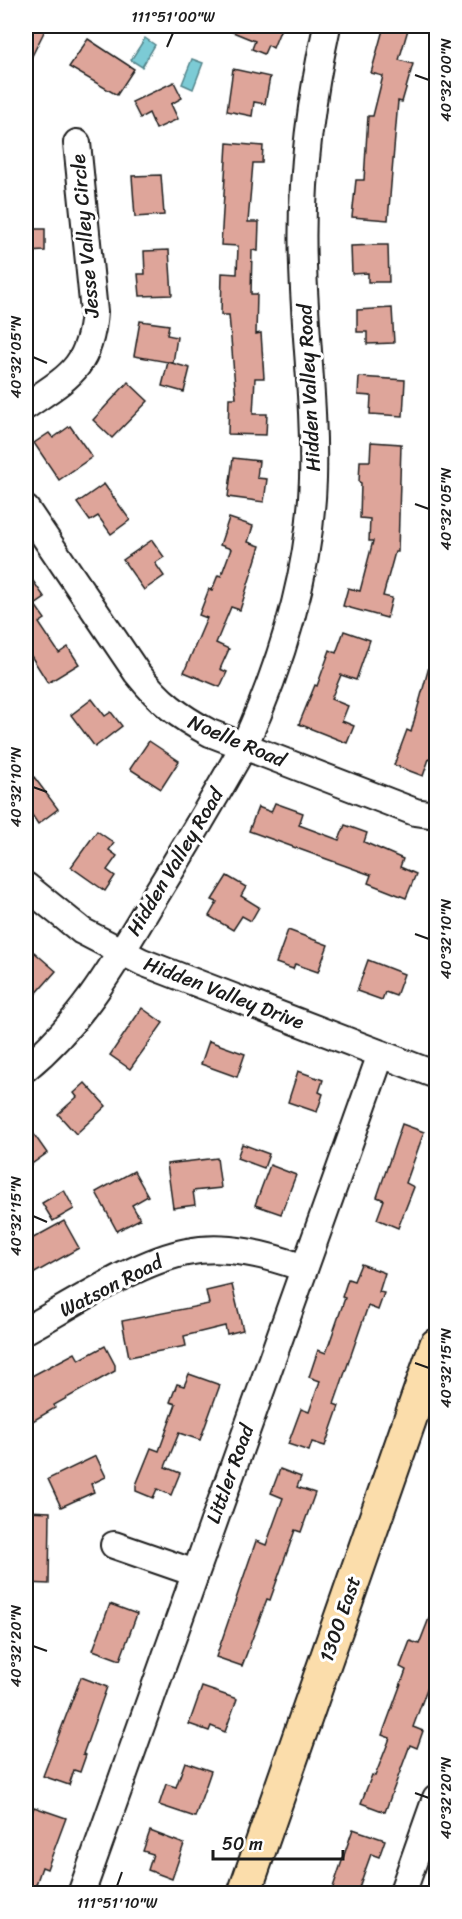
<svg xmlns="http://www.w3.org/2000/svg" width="462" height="1919" viewBox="0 0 462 1919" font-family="Sriracha,sans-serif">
  <rect width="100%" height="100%" fill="#fff"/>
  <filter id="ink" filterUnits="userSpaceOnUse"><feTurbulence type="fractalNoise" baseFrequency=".0167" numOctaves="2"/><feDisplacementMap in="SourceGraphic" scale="12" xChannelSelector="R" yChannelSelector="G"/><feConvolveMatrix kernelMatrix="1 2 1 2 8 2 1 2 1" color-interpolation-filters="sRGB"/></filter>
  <g filter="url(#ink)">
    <g fill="#7bcbd5" stroke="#55858b" stroke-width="1.5">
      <path d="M145,38L155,45L142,67L131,60Z"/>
      <path d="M192,59L203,63L193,89L182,84Z"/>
    </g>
    <g fill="#dea59a" stroke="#1c1c1c" stroke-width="1.5">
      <path d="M26,26H47L26,68Z"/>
      <path d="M218,26H282L273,48L268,45L264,54L252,49L255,41Z"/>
      <path d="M384,26H409L399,60L413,64L402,102L398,101L388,220L352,217L356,180H364L368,116H373L383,76L371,73Z"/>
      <path d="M88,39L134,69L117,95L69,67Z"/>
      <path d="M233,69L270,77L265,104L254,102L252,116L227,111Z"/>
      <path d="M174,82L182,98L171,104L178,119L156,129L149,113L140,118L132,102Z"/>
      <path d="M227,143L263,146L262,163H253L248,222H259L258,251L252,250L251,294H257L256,334L261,333L264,378H255L253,414H267L266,435L228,434L229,398H236L229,315H221L222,273L237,274L238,246L221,245Z"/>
      <path d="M161,175L164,215L135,217L132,176Z"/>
      <path d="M26,229H45V251L26,252Z"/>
      <path d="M378,245H388L389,282H368V273L352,274L351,246Z"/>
      <path d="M169,250L172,295L140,296L138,274H145L144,251Z"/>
      <path d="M392,308L394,343L367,344V332H357V310Z"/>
      <path d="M140,321L169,325L167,335L177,337L173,363L134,356Z"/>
      <path d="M168,362L190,368L184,392L162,386Z"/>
      <path d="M359,377L405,380L403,416L370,414L371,396L358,395Z"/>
      <path d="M128,382L148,401L112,438L93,420Z"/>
      <path d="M70,426L92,457L59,480L34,443L49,433L53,438Z"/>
      <path d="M371,442L401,444L398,552H395L383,596L392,598L387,618L343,606L348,588L360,591L373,541H369L370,519L360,518L361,483L359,482L360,461H370Z"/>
      <path d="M233,458L259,461L257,478L267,479L264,502L228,497Z"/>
      <path d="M104,484L130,520L111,534L98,516L90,521L77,503Z"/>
      <path d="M229,518L253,526L248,542L260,546L240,610L231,607L216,643L229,649L220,669L227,672L220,687L184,672L207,618L199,615L209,589L212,590L218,575L221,576L231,549L220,545Z"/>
      <path d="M152,540L164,557L155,563L164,576L144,590L123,560Z"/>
      <path d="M26,571L45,598L35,605L45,619L39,623L59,653L68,647L79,664L48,683L26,648Z"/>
      <path d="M344,631L370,640L356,680L341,675L331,699L348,706L342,721L354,726L347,743L299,724L315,685L317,686L330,650L336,653Z"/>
      <path d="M432,656H436V762L429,759L423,776L394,765L407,730L411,732Z"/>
      <path d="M92,699L105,716L111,712L122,726L95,747L71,715Z"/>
      <path d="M149,741L179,761L161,789L130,769Z"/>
      <path d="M34,777L58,809L38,824L26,806V783Z"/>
      <path d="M275,803L303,813L299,825L339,840L345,825L367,833L364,842L403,859L400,867L416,874L406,898L368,883L371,875L249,831L258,807L271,812Z"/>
      <path d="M97,831L114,843L109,850L117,856L107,870L115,876L105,891L71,867Z"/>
      <path d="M227,876L246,887L241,896L259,907L251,921L242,916L233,930L209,916L217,902L212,900Z"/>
      <path d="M288,930L328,945L318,972L295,964L293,969L276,963Z"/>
      <path d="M34,952L56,971L26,1005V962Z"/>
      <path d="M368,960L404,974L396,996L385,992L382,1000L357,991Z"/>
      <path d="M142,1008L163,1023L130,1069L110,1055Z"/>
      <path d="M209,1041L245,1054L237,1077L201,1064Z"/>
      <path d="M298,1071L323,1080L319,1092L323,1094L317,1112L288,1102Z"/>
      <path d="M85,1083L106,1106L76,1134L58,1114L77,1097L74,1093Z"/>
      <path d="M26,1123L47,1153L26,1168Z"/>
      <path d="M402,1124L424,1132L406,1183L414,1187L398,1228L377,1219L384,1200L377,1197Z"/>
      <path d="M242,1144L269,1154L264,1168L237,1158Z"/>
      <path d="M217,1158L221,1188L193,1191L195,1205L173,1208L167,1164Z"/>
      <path d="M270,1165L296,1175L281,1214L255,1205Z"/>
      <path d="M134,1171L148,1196L132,1205L140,1219L117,1231L96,1192Z"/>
      <path d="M64,1190L74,1209L53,1221L42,1203Z"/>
      <path d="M64,1221L79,1248L33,1274L26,1261V1242Z"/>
      <path d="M361,1264L385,1273L379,1292L384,1293L378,1310L368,1306L334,1404L339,1406L325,1446L312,1442L309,1451L288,1444L301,1409L309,1412L320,1381L309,1377L318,1350L326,1353L345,1298L342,1297L348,1279L354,1281Z"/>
      <path d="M232,1285L243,1330L227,1334L225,1326L184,1336L186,1346L129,1357L122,1321L209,1304L206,1291Z"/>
      <path d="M105,1346L115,1365V1371L54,1405L55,1408L26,1425V1379L75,1353L79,1360Z"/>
      <path d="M189,1374L220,1385L200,1440L179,1433L165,1467L180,1473L171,1495L157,1489L153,1498L136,1491V1485L151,1448L159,1451L176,1404L170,1402L177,1384L184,1386Z"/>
      <path d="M96,1456L106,1477L91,1484L94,1492L61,1507L48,1479Z"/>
      <path d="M280,1469L301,1477L297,1487L315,1493L301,1532L295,1530L270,1600L267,1599L242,1666L216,1657L256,1541L266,1545L283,1498L271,1493Z"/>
      <path d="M26,1511L50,1512L49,1584L26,1583Z"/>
      <path d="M435,1603L436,1664L413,1727L423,1731L417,1748L410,1745L385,1812L361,1803L372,1775L375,1776L390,1738L382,1735L406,1670L400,1667L410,1641L419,1644Z"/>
      <path d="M110,1604L137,1614L120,1660L93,1650Z"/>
      <path d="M81,1677L107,1687L83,1754L86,1755L80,1772L74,1770L69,1785L43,1776Z"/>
      <path d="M202,1687L237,1699L225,1732L211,1726L209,1731L189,1724Z"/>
      <path d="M185,1762L211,1771L195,1817L159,1805L166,1784L176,1787Z"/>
      <path d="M34,1807L66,1818L47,1869L42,1867L33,1893H26V1830Z"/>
      <path d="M353,1829L385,1840L379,1857L371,1854L357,1893H331Z"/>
      <path d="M150,1831L184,1844L172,1879L148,1870L153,1854L143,1851Z"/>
    </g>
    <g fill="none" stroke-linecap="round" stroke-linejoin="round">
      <defs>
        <g id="minor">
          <path d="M26,406C68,377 90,368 94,312L77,143"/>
          <path d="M26,509L137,673C160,702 178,716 210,733L415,812L436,815"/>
          <path d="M26,886L82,931L142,962L436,1075"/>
          <path d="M26,1068C81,1023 115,963 151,903C183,851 214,799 244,746C282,663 310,571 313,479C315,407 305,337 303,265C300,185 310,103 327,26"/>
          <path d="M26,1330C70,1306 138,1261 187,1252C226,1244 267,1255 304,1268"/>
          <path d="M114,1545L195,1573"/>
          <path d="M81,1894L381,1054"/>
          <path d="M402,1894L436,1798"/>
        </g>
        <path id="major" d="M244,1894L436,1345"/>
      </defs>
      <use href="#minor" stroke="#1c1c1c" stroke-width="30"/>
      <use href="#major" stroke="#1c1c1c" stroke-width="36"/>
      <use href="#minor" stroke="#fff" stroke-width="26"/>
      <use href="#major" stroke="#fbddab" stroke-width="32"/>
    </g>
  </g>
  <path fill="none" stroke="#1c1c1c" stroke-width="2" d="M167,47L173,33M415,75L429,80M33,357L47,363M415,504L429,509M33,787L47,792M415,934L429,939M33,1216L47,1222M415,1363L429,1368M33,1646L47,1651M415,1793L429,1798M117,1886L122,1872"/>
  <g text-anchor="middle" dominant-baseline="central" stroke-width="6" stroke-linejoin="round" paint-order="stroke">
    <g font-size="20" fill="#1c1c1c" stroke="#fff">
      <text transform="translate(85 236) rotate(-95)">Jesse Valley Circle</text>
      <text transform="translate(309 388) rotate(-93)">Hidden Valley Road</text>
      <text transform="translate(237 741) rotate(23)">Noelle Road</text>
      <text transform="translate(175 862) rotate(-59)">Hidden Valley Road</text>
      <text transform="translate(224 993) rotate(21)">Hidden Valley Drive</text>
      <text transform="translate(111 1286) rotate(-27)">Watson Road</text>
      <text transform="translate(230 1474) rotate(-70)">Littler Road</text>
      <text transform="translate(340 1619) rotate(-71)">1300 East</text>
    </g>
  </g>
  <rect width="462" height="1919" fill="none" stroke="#fff" stroke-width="66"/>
  <path d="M213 1850v9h130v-9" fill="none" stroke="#1c1c1c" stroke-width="3"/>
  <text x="222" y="1850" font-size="18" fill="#1c1c1c" stroke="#ffffff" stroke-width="4.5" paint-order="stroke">50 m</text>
  <rect x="33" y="33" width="396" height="1853" fill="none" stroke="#1c1c1c" stroke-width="2"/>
  <g font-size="15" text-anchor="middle" fill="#1c1c1c">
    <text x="173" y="22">111°51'00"W</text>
    <text transform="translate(446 80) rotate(-90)" y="5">40°32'00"N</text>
    <text transform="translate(16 357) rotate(-90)" y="5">40°32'05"N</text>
    <text transform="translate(446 509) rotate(-90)" y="5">40°32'05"N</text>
    <text transform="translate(16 787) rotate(-90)" y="5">40°32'10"N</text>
    <text transform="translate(446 939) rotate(-90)" y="5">40°32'10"N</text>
    <text transform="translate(16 1216) rotate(-90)" y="5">40°32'15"N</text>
    <text transform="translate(446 1368) rotate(-90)" y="5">40°32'15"N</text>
    <text transform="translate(16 1646) rotate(-90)" y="5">40°32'20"N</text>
    <text transform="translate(446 1798) rotate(-90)" y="5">40°32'20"N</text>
    <text x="117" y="1908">111°51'10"W</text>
  </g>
</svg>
